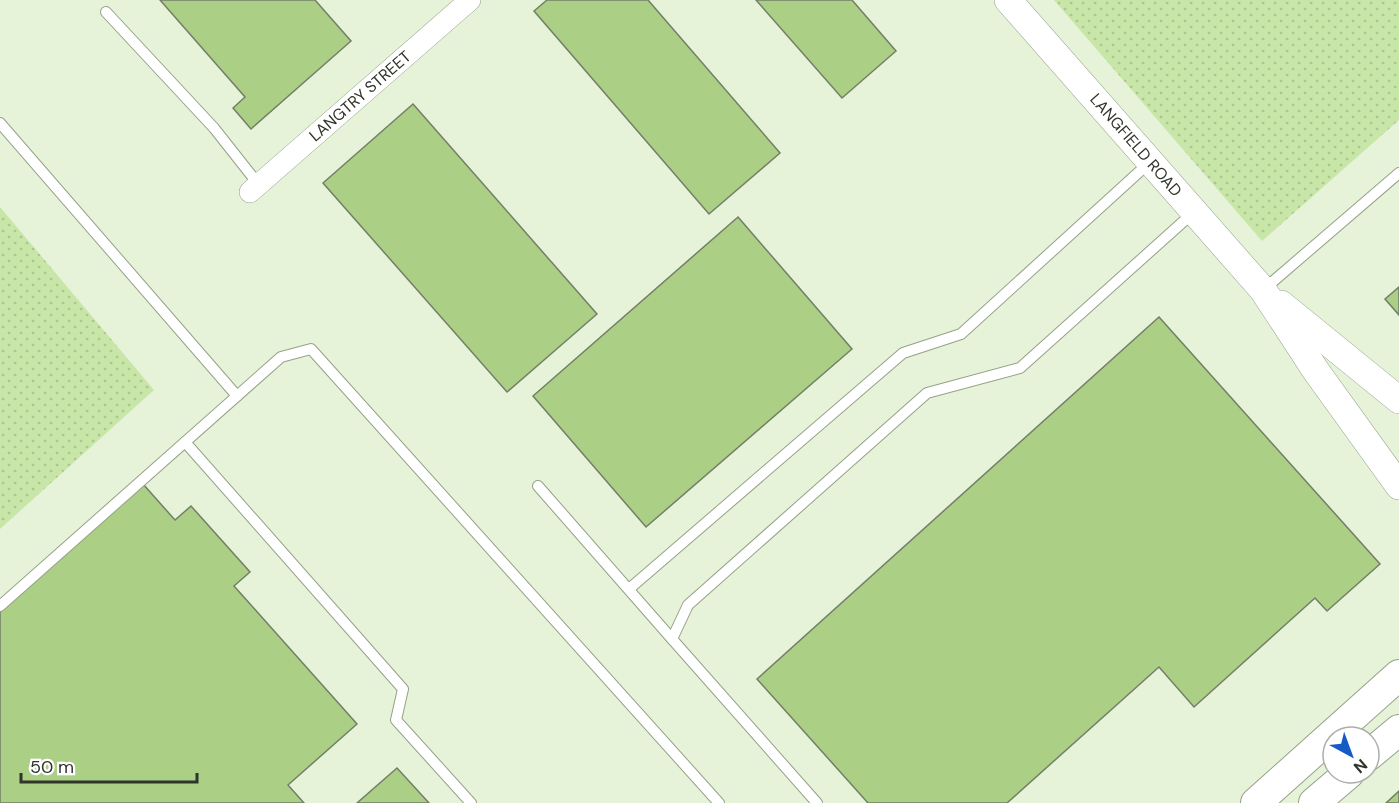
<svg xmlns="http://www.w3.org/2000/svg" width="1399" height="803" viewBox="0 0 1399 803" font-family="'DM Sans',sans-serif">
  <defs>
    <pattern id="grass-dots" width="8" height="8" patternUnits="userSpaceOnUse" patternTransform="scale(1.5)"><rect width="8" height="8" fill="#c8e6a8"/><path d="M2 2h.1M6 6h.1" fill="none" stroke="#acc691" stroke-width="1.8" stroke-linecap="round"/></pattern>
  </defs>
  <rect width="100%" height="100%" fill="#e6f3d9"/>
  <g fill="url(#grass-dots)">
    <path d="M1054,0H1399V120L1262,241Z"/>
    <path d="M0,207L154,390L0,529Z"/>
  </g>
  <g fill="#abcf84" stroke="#737f68" stroke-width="1.5">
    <path d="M160,0H315L351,41L251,129L233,108L245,97Z"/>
    <path d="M547,0H648L780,153L709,214L534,11Z"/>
    <path d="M756,0H852L896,51L842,98Z"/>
    <path d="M413,104L597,314L507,392L323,183Z"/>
    <path d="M738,217L852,349L646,527L533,396Z"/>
    <path d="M1399,287V315L1385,299Z"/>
    <path d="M1159,317L1380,564L1327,611L1315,598L1194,707L1159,667L1007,803H868L757,679Z"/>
    <path d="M143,484L175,520L191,506L250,572L234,586L357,724L288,785L304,803H0V611Z"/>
    <path d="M397,768L429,803H357Z"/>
    <path d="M1399,791V803H1386Z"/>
  </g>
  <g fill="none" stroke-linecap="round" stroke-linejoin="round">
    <defs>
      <g id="service">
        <path d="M106,12L214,128L259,185"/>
        <path d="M0,123L237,396"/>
        <path d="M1263,290L1399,173"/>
        <path d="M185,442L403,689L396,720L471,803"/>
        <path d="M538,486L672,639"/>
        <path d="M629,589L903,353L961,334L1150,162"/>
        <path d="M0,606L281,357L311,349L719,803"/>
        <path d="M817,803L672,639L688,605L927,393L1020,368L1194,212"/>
      </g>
      <path id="minor" d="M250,192L470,0"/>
      <g id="tertiary">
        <path d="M1008,0L1263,290L1316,371L1399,486"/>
        <path d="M1281,304L1399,400"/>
      </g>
      <g id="secondary">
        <path d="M1369,755L1399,730"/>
        <path d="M1256,803L1399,675"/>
        <path d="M1314,803L1349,773"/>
      </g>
    </defs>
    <use href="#service" stroke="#95a189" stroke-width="12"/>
    <use href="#minor" stroke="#95a189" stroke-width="22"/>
    <use href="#tertiary" stroke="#95a189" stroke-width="28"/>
    <use href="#secondary" stroke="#95a189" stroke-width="32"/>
    <use href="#service" stroke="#fff" stroke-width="10"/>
    <use href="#minor" stroke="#fff" stroke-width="21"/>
    <use href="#tertiary" stroke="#fff" stroke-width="27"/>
    <use href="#secondary" stroke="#fff" stroke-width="30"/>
  </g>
  <g text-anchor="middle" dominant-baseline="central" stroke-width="4.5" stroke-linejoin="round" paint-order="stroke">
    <g font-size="16" fill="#30352b" stroke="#fff">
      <text transform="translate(360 96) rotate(-41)">LANGTRY STREET</text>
      <text transform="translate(1136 145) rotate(49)">LANGFIELD ROAD</text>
    </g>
  </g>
  <g transform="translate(1351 755) rotate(139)"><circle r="28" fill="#ffffff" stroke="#acaeaa" stroke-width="1.5"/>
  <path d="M0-4.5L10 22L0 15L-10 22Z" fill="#145bc6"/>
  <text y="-9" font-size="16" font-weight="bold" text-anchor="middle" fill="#30352b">N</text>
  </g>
  <path d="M21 773v9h176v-9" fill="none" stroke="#30352b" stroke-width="3"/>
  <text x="30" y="773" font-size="18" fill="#30352b" stroke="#ffffff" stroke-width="4.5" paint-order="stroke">50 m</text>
</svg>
